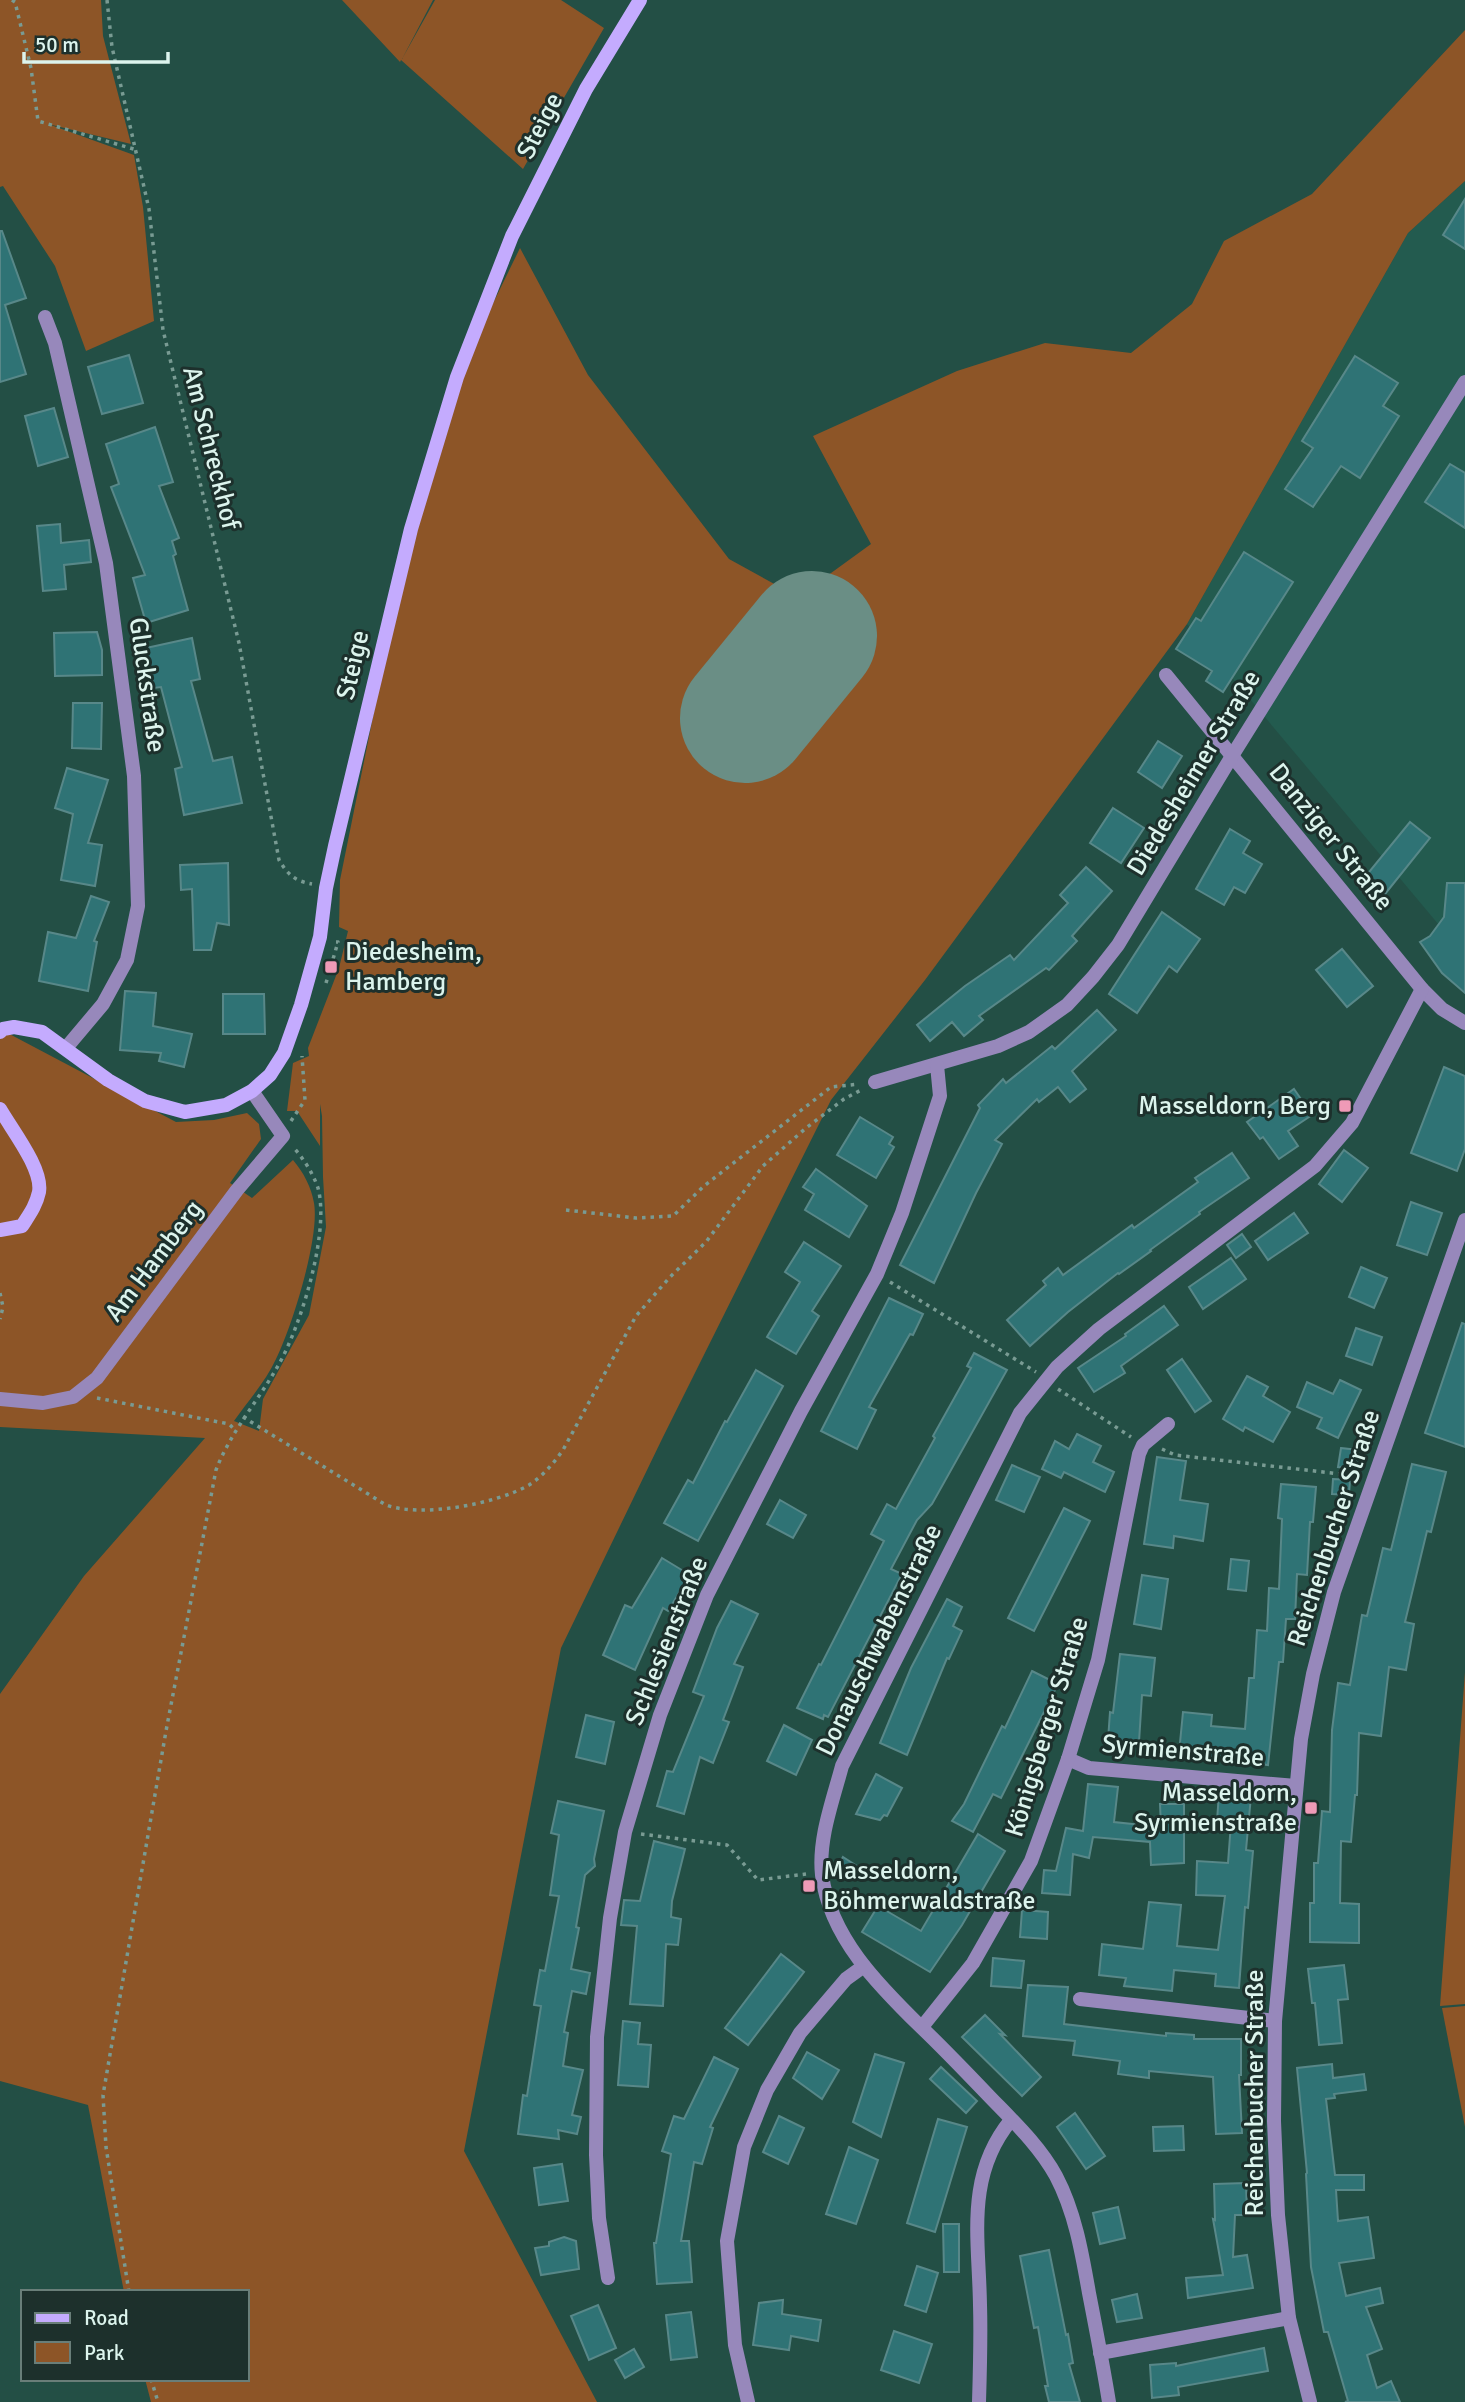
<svg xmlns="http://www.w3.org/2000/svg" width="1465" height="2402" viewBox="0 0 1465 2402" font-family="Signika,sans-serif">
  <rect width="100%" height="100%" fill="#234f45"/>
  <path fill="#235b4f" d="M1465,181V951L1449,937L1187,624L1408,233Z"/>
  <g fill="#8d5527">
    <path d="M0,0H101L103,36L131,144L48,124L134,155L143,207L154,321L86,351L55,266L3,186L0,187Z"/>
    <path d="M342,0H433L402,59L435,0H561L604,28L523,169L401,60L400,62Z"/>
    <path d="M1465,30V181L1408,233L1187,624L925,980L831,1100L662,1439L561,1648L464,2151L597,2402H151L145,2379H247V2292H124L88,2105L0,2081V1694L84,1576L205,1438L0,1427V1029L176,1122L214,1120L247,1113L259,1124L261,1139L230,1183L252,1198L293,1160C304,1173 311,1187 314,1203C320,1237 292,1327 276,1359C266,1381 248,1401 234,1421L259,1431L263,1399L309,1315L326,1227L323,1177L322,1116L320,1104V1146L297,1111H287L293,1063L309,1056L308,1048L339,968L348,931L339,927L340,880L411,529L457,377L520,248L588,375L729,559L798,597L871,544L813,436L957,371L1045,343L1131,353L1192,304L1224,241L1312,194Z"/>
    <path d="M1465,1671V2004L1440,2006L1465,1672Z"/>
    <path d="M1465,2006V2127L1442,2008Z"/>
  </g>
  <g fill="none" stroke-linecap="round" stroke-linejoin="round">
    <path stroke="#6a8e85" stroke-width="130" d="M745,718L812,636"/>
  </g>
  <g fill="#2f7375" stroke="#588889" stroke-width="2">
    <path d="M1465,199V249L1443,235Z"/>
    <path d="M0,231H2L26,298L5,305L26,374L0,382Z"/>
    <path d="M129,355L143,403L102,414L88,367Z"/>
    <path d="M1355,356L1398,383L1383,406L1399,416L1360,478L1341,466L1313,507L1285,489L1313,448L1302,441Z"/>
    <path d="M54,408L68,457L38,466L25,416Z"/>
    <path d="M155,427L173,482L159,486L179,538L172,541L176,554L173,556L188,610L146,623L133,578L145,575L111,487L119,484L106,444Z"/>
    <path d="M1450,464L1465,473V528L1425,502Z"/>
    <path d="M60,524L61,543L89,540L91,562L64,565L66,589L43,591L37,526Z"/>
    <path d="M1244,552L1293,582L1223,692L1206,681L1212,671L1176,649L1196,618L1201,621Z"/>
    <path d="M97,632L102,650V675L55,676L54,633Z"/>
    <path d="M192,638L200,679L191,681L213,761L232,757L242,803L184,815L175,769L182,767L161,687L154,688L146,648Z"/>
    <path d="M73,703H102L101,749L72,748Z"/>
    <path d="M1158,741L1182,756L1162,788L1138,772Z"/>
    <path d="M67,768L108,780L88,843L102,845L95,886L61,880L73,814L55,808Z"/>
    <path d="M1113,808L1144,828L1121,863L1090,843Z"/>
    <path d="M1410,822L1430,838L1381,899L1360,883Z"/>
    <path d="M1230,829L1250,841L1243,853L1262,864L1245,893L1234,887L1224,905L1196,889Z"/>
    <path d="M228,863L229,925L217,923L211,950H194L192,889L181,890L180,865Z"/>
    <path d="M1086,867L1112,891L1072,936L1077,941L1049,970L1046,968L979,1016L983,1020L964,1036L952,1022L930,1041L917,1025L965,986L1010,955L1014,960L1068,903L1060,895Z"/>
    <path d="M1447,883H1465V993L1442,973L1420,942L1430,936L1444,917Z"/>
    <path d="M91,896L109,902L94,941L97,942L88,991L39,981L48,932L76,938Z"/>
    <path d="M1162,912L1200,939L1177,972L1169,966L1137,1013L1109,994Z"/>
    <path d="M1342,949L1373,986L1347,1007L1316,970Z"/>
    <path d="M125,991L156,993L153,1026L192,1034L184,1067L159,1061L161,1053L120,1050Z"/>
    <path d="M223,994H264L265,1034H223Z"/>
    <path d="M1097,1010L1116,1030L1072,1071L1086,1089L1070,1102L1058,1087L1039,1102L1037,1099L995,1140L1002,1144L976,1193L934,1283L900,1265L980,1108L978,1105L1003,1079L1006,1083L1052,1046L1055,1049Z"/>
    <path d="M1444,1067L1465,1076V1149L1457,1171L1411,1153Z"/>
    <path d="M1294,1089L1312,1115L1288,1131L1298,1146L1279,1159L1263,1137L1260,1139L1247,1122Z"/>
    <path d="M860,1117L893,1137L889,1144L894,1147L876,1178L837,1155Z"/>
    <path d="M1344,1150L1368,1168L1342,1202L1319,1184Z"/>
    <path d="M1232,1153L1249,1178L1199,1212L1200,1214L1150,1250L1151,1251L1119,1274L1118,1273L1068,1312L1030,1346L1007,1320L1046,1285L1043,1281L1058,1268L1063,1275L1132,1225L1134,1228L1198,1182L1195,1178Z"/>
    <path d="M816,1169L867,1206L849,1237L805,1210L814,1194L803,1187Z"/>
    <path d="M1411,1202L1442,1213L1427,1255L1397,1245Z"/>
    <path d="M1294,1213L1308,1233L1268,1260L1255,1241Z"/>
    <path d="M1242,1234L1251,1247L1236,1258L1227,1245Z"/>
    <path d="M804,1242L841,1266L812,1311L819,1316L796,1354L767,1337L800,1282L785,1272Z"/>
    <path d="M1231,1258L1246,1279L1203,1309L1189,1287Z"/>
    <path d="M1361,1267L1387,1278L1374,1308L1349,1297Z"/>
    <path d="M889,1298L923,1314L913,1335L910,1334L869,1407L876,1410L857,1449L821,1431Z"/>
    <path d="M1164,1306L1178,1325L1121,1366L1125,1373L1094,1392L1078,1368L1126,1336L1125,1334Z"/>
    <path d="M1462,1323L1465,1324V1447L1425,1433Z"/>
    <path d="M1356,1328L1382,1337L1372,1365L1346,1356Z"/>
    <path d="M974,1353L1007,1370L932,1504L917,1520L891,1569L902,1574L828,1717L824,1715L823,1719L797,1708L819,1664L821,1665L884,1541L871,1534L887,1504L896,1509L935,1438L933,1436L971,1368L967,1366Z"/>
    <path d="M1182,1359L1211,1401L1195,1412L1167,1370Z"/>
    <path d="M756,1370L783,1386L698,1541L664,1523L688,1480L693,1483L725,1421L727,1422Z"/>
    <path d="M1247,1376L1268,1387L1263,1396L1290,1412L1273,1442L1245,1427L1243,1431L1223,1419Z"/>
    <path d="M1340,1380L1361,1390L1338,1438L1317,1428L1322,1418L1297,1407L1307,1382L1333,1394Z"/>
    <path d="M1077,1434L1101,1446L1093,1462L1114,1472L1105,1492L1064,1472L1061,1478L1042,1469L1055,1441L1069,1449Z"/>
    <path d="M1341,1448L1358,1450L1356,1469L1338,1467Z"/>
    <path d="M1157,1457L1186,1461L1180,1500L1208,1504L1203,1541L1174,1536L1173,1548L1144,1544Z"/>
    <path d="M1412,1464L1446,1472L1431,1532L1427,1531L1405,1622L1414,1624L1406,1670L1389,1667L1381,1736L1359,1733L1357,1795H1355L1351,1842L1341,1841L1340,1903L1359,1904V1943L1310,1942V1903H1314V1863H1318L1322,1811L1330,1812L1332,1730L1338,1683L1350,1685L1362,1615L1367,1616L1383,1548L1391,1550Z"/>
    <path d="M1012,1465L1040,1477L1024,1512L996,1500Z"/>
    <path d="M1333,1479L1350,1480L1349,1495L1332,1494Z"/>
    <path d="M1281,1484L1316,1487L1313,1522H1310L1307,1575L1297,1574L1295,1619H1286L1283,1662H1279L1268,1765L1179,1753L1183,1712L1212,1715L1211,1726L1245,1729L1249,1678H1254L1257,1630L1267,1631L1269,1588L1279,1589L1282,1519L1278,1518Z"/>
    <path d="M780,1500L806,1515L793,1538L767,1524Z"/>
    <path d="M1064,1508L1090,1521L1034,1631L1008,1618Z"/>
    <path d="M662,1558L690,1575L668,1611L663,1608L635,1670L603,1655L625,1605L632,1608Z"/>
    <path d="M1231,1559L1249,1561L1246,1591L1228,1589Z"/>
    <path d="M1142,1575L1168,1579L1161,1629L1134,1624Z"/>
    <path d="M947,1599L962,1607L953,1626L962,1631L949,1659L947,1658L907,1755L880,1743L911,1668Z"/>
    <path d="M731,1601L758,1614L734,1664L743,1667L723,1720L729,1722L713,1763L700,1757L684,1814L657,1806L667,1771L673,1772L704,1696L693,1692L717,1628Z"/>
    <path d="M1120,1654L1155,1658L1151,1696L1142,1695L1139,1742L1108,1740L1110,1712L1113,1713Z"/>
    <path d="M1032,1671L1058,1684L1001,1798L993,1794L973,1832L952,1821L964,1804L1002,1726L1005,1728Z"/>
    <path d="M586,1715L614,1722L605,1764L576,1757Z"/>
    <path d="M784,1725L812,1740L796,1775L767,1761Z"/>
    <path d="M876,1774L902,1788L887,1816L884,1815L880,1820L856,1814Z"/>
    <path d="M1088,1784L1118,1787L1114,1822L1161,1827L1160,1804H1184V1863L1151,1865L1150,1842L1093,1837L1089,1858L1073,1854L1070,1895L1042,1893L1044,1870L1056,1871L1066,1828L1083,1831Z"/>
    <path d="M1219,1793L1251,1796L1246,1850L1253,1851L1248,1908L1245,1907L1239,1988L1215,1986L1216,1974L1174,1970L1172,1991L1124,1986L1126,1978L1099,1975L1102,1944L1143,1949L1149,1902L1181,1905L1177,1946L1218,1950L1225,1896L1196,1895L1197,1861L1228,1863L1231,1823L1217,1821Z"/>
    <path d="M558,1801L604,1811L594,1859L595,1866L585,1875L576,1927L579,1928L571,1969L590,1973L586,1994L572,1991L564,2032L568,2033L563,2066L583,2070L572,2115L581,2117L577,2134L558,2130L559,2139L518,2134L523,2095L527,2096L541,2006L534,2005L540,1970L545,1971L559,1896L550,1895L559,1835L551,1833Z"/>
    <path d="M978,1834L1005,1851L962,1925L930,1972L862,1932L878,1906L921,1931Z"/>
    <path d="M654,1841L685,1849L672,1901L671,1917L681,1919L678,1945L666,1944L663,2006L630,2004L637,1926L621,1925L624,1900L640,1901Z"/>
    <path d="M843,1857L857,1866L849,1879L835,1871Z"/>
    <path d="M1022,1910L1048,1912L1047,1939L1020,1937Z"/>
    <path d="M781,1954L804,1972L748,2045L725,2028Z"/>
    <path d="M993,1958L1024,1961L1021,1988L991,1986Z"/>
    <path d="M1344,1965L1348,1999L1338,2000L1342,2043L1319,2045L1315,2003H1312L1308,1969Z"/>
    <path d="M1028,1985L1068,1987L1064,2024L1166,2036V2033L1194,2035V2039H1241V2075H1239L1242,2133L1216,2134L1213,2077L1149,2071V2078L1118,2074L1120,2061L1073,2055L1075,2041L1023,2036Z"/>
    <path d="M985,2015L1005,2035L1000,2034L1041,2077L1022,2096L962,2037Z"/>
    <path d="M623,2021L640,2023L638,2044L651,2045L648,2087L618,2085Z"/>
    <path d="M807,2052L839,2070L822,2099L793,2078Z"/>
    <path d="M875,2054L904,2063L881,2137L853,2122Z"/>
    <path d="M714,2057L738,2069L710,2127L713,2128L702,2164L694,2162L681,2241H689L692,2282L657,2284L654,2243H656L671,2154L662,2151L674,2116L684,2119Z"/>
    <path d="M1332,2064L1333,2078L1364,2074L1366,2090L1334,2094L1335,2098L1326,2099L1335,2175H1364V2190H1336L1338,2221L1368,2217L1374,2258L1339,2263L1346,2296L1380,2288L1383,2303L1366,2307L1382,2349L1367,2355L1377,2388L1391,2381L1400,2402H1345L1348,2401L1328,2332H1324L1311,2267L1306,2174L1307,2173L1297,2068Z"/>
    <path d="M941,2067L977,2101L966,2113L930,2079Z"/>
    <path d="M1075,2113L1105,2156L1086,2169L1057,2127Z"/>
    <path d="M779,2116L804,2128L788,2164L763,2152Z"/>
    <path d="M938,2119L967,2127L935,2232L907,2223Z"/>
    <path d="M1183,2126L1184,2150L1154,2151L1153,2127Z"/>
    <path d="M849,2147L878,2160L856,2224L826,2214Z"/>
    <path d="M562,2164L568,2201L539,2205L534,2168Z"/>
    <path d="M1246,2183L1247,2215H1235L1233,2257L1247,2255L1253,2288L1188,2298L1186,2278L1223,2275L1213,2219L1215,2220L1214,2184Z"/>
    <path d="M1118,2207L1125,2238L1100,2244L1093,2213Z"/>
    <path d="M943,2224H959V2272H944Z"/>
    <path d="M564,2237L576,2241L579,2269L541,2275L535,2248L549,2246V2242Z"/>
    <path d="M1049,2250L1066,2335L1068,2334L1073,2363L1069,2364L1080,2402H1049L1045,2386H1048L1038,2327L1034,2328L1020,2256Z"/>
    <path d="M917,2266L938,2273L926,2312L905,2305Z"/>
    <path d="M1137,2294L1142,2318L1117,2322L1112,2300Z"/>
    <path d="M783,2300L782,2314L821,2320L818,2341L791,2336L789,2350L753,2345L759,2303Z"/>
    <path d="M598,2305L616,2348L589,2360L571,2316Z"/>
    <path d="M691,2312L697,2357L671,2360L666,2315Z"/>
    <path d="M894,2331L932,2344L919,2383L881,2370Z"/>
    <path d="M1264,2348L1268,2371L1178,2387L1179,2395L1152,2398L1150,2365L1176,2363V2366Z"/>
    <path d="M634,2349L644,2367L625,2378L615,2360Z"/>
  </g>
  <g fill="none" stroke-linecap="round" stroke-linejoin="round">
    <g stroke="#799b93" stroke-width="3.5" stroke-dasharray="3.5 5" stroke-linecap="butt">
      <path d="M12,0L15,2L31,68L38,121L137,150"/>
      <path d="M107,0L112,47L149,209L163,330L239,643L279,860C288,875 295,881 312,884"/>
      <path d="M326,983L338,942H336"/>
      <path d="M291,1121L305,1100L302,1056"/>
      <path d="M566,1210L636,1218L673,1216L704,1186L831,1087L859,1084"/>
      <path d="M890,1282L1036,1372"/>
      <path d="M0,1293L3,1307L0,1319"/>
      <path d="M1058,1389L1131,1437"/>
      <path d="M97,1398L229,1424L236,1431"/>
      <path d="M243,1417L386,1505C421,1518 496,1504 529,1485C543,1476 553,1464 563,1450L636,1316L670,1277L706,1242L763,1166L806,1128L844,1099L861,1090"/>
      <path d="M1162,1449L1175,1455L1358,1476"/>
      <path d="M641,1834L727,1845L758,1880L806,1874"/>
      <path d="M129,2292L106,2147L103,2095L166,1731L216,1470C231,1431 259,1400 279,1364C301,1325 330,1232 318,1188C313,1173 303,1158 293,1147"/>
      <path d="M151,2379L158,2402"/>
    </g>
    <g stroke="#9788bb" stroke-width="14">
      <path d="M45,317L55,343L106,563L134,776L138,906L127,960L103,1004L66,1048"/>
      <path d="M1166,675L1422,989L1442,1009L1465,1023"/>
      <path d="M875,1082L998,1046L1029,1032L1067,1005L1093,977L1118,945L1232,756L1465,382"/>
      <path d="M0,1399L43,1403L73,1397L97,1378L237,1190L283,1136L252,1091"/>
      <path d="M1068,1759L1089,1768L1296,1786"/>
      <path d="M1080,1999L1275,2021"/>
      <path d="M922,2027L973,1963L1031,1861L1068,1759L1098,1660L1139,1454L1143,1445L1168,1424"/>
      <path d="M608,2278L599,2218L596,2155L597,2037L610,1918L625,1832L660,1715L707,1595L801,1411L877,1274L902,1213L940,1096L937,1065"/>
      <path d="M1100,2353L1289,2318"/>
      <path d="M748,2402L735,2345L727,2241L744,2147L767,2090L800,2033L846,1979L864,1966"/>
      <path d="M979,2402C980,2370 981,2337 980,2305C979,2238 965,2176 1011,2120"/>
      <path d="M1109,2402C1103,2365 1096,2329 1089,2293C1082,2253 1075,2212 1056,2176C1039,2145 1012,2120 988,2095C966,2072 944,2049 921,2027C878,1985 830,1937 822,1875C818,1839 833,1800 842,1766L1020,1413L1057,1367L1099,1329L1315,1166L1352,1123L1422,989"/>
      <path d="M1310,2402L1289,2318L1278,2215L1274,2121L1275,2021L1301,1739L1313,1674L1334,1592L1465,1220"/>
    </g>
    <g stroke="#c4abfe" stroke-width="14">
      <path d="M0,1032L3,1029L14,1027L42,1032L108,1080L145,1101L185,1112L226,1105L252,1091L270,1075L284,1053L301,1005L320,937L326,888L335,846L411,529L457,377L512,236L586,89L640,0"/>
      <path d="M0,1109C12,1130 43,1169 39,1192C36,1206 29,1215 22,1226L0,1230"/>
    </g>
  </g>
  <g fill="#ef9ab7" stroke="#1d302c" stroke-width="2.5">
    <rect x="324" y="960" width="14" height="14" rx="3.5"/>
    <rect x="1338" y="1099" width="14" height="14" rx="3.5"/>
    <rect x="1304" y="1801" width="14" height="14" rx="3.5"/>
    <rect x="802" y="1879" width="14" height="14" rx="3.5"/>
  </g>
  <g text-anchor="middle" dominant-baseline="central" stroke-width="6" stroke-linejoin="round" paint-order="stroke">
    <g font-size="26" fill="#dcf4ed" stroke="#1d302c">
      <text transform="translate(540 126) rotate(-63)">Steige</text>
      <text transform="translate(211 448) rotate(76)">Am Schreckhof</text>
      <text transform="translate(353 665) rotate(-77)">Steige</text>
      <text transform="translate(147 685) rotate(82)">Gluckstraße</text>
      <text transform="translate(1194 773) rotate(-59)">Diedesheimer Straße</text>
      <text transform="translate(1331 837) rotate(51)">Danziger Straße</text>
      <text transform="translate(154 1261) rotate(-53)">Am Hamberg</text>
      <text transform="translate(1334 1528) rotate(-72)">Reichenbucher Straße</text>
      <text transform="translate(879 1640) rotate(-64)">Donauschwabenstraße</text>
      <text transform="translate(667 1641) rotate(-68)">Schlesienstraße</text>
      <text transform="translate(1047 1727) rotate(-73)">Königsberger Straße</text>
      <text transform="translate(1183 1751) rotate(5)">Syrmienstraße</text>
      <text transform="translate(1255 2093) rotate(-90)">Reichenbucher Straße</text>
    </g>
    <g font-size="26" fill="#dcf4ed" stroke="#1d302c" text-anchor="start">
      <text x="345" y="952">Diedesheim,<tspan x="345" dy="30">Hamberg</tspan></text>
      <text x="1331" y="1106" text-anchor="end">Masseldorn, Berg</text>
      <text x="1297" y="1793" text-anchor="end">Masseldorn,<tspan x="1297" dy="30">Syrmienstraße</tspan></text>
      <text x="823" y="1871">Masseldorn,<tspan x="823" dy="30">Böhmerwaldstraße</tspan></text>
    </g>
  </g>
  <rect x="21" y="2290" width="228" height="91" fill="#1d302c" stroke="#697e79" stroke-width="2"/>
  <rect x="35" y="2313" width="35" height="10" fill="#c4abfe" stroke="#697e79" stroke-width="2"/>
  <text x="84" y="2325" font-size="21" fill="#dcf4ed">Road</text>
  <rect x="35" y="2342" width="35" height="21" fill="#8d5527" stroke="#697e79" stroke-width="2"/>
  <text x="84" y="2360" font-size="21" fill="#dcf4ed">Park</text>
  <path d="M24 52v10h144v-10" fill="none" stroke="#dcf4ed" stroke-width="3.5"/>
  <text x="35" y="52" font-size="21" fill="#dcf4ed" stroke="#1d302c" stroke-width="5" paint-order="stroke">50 m</text>
</svg>
